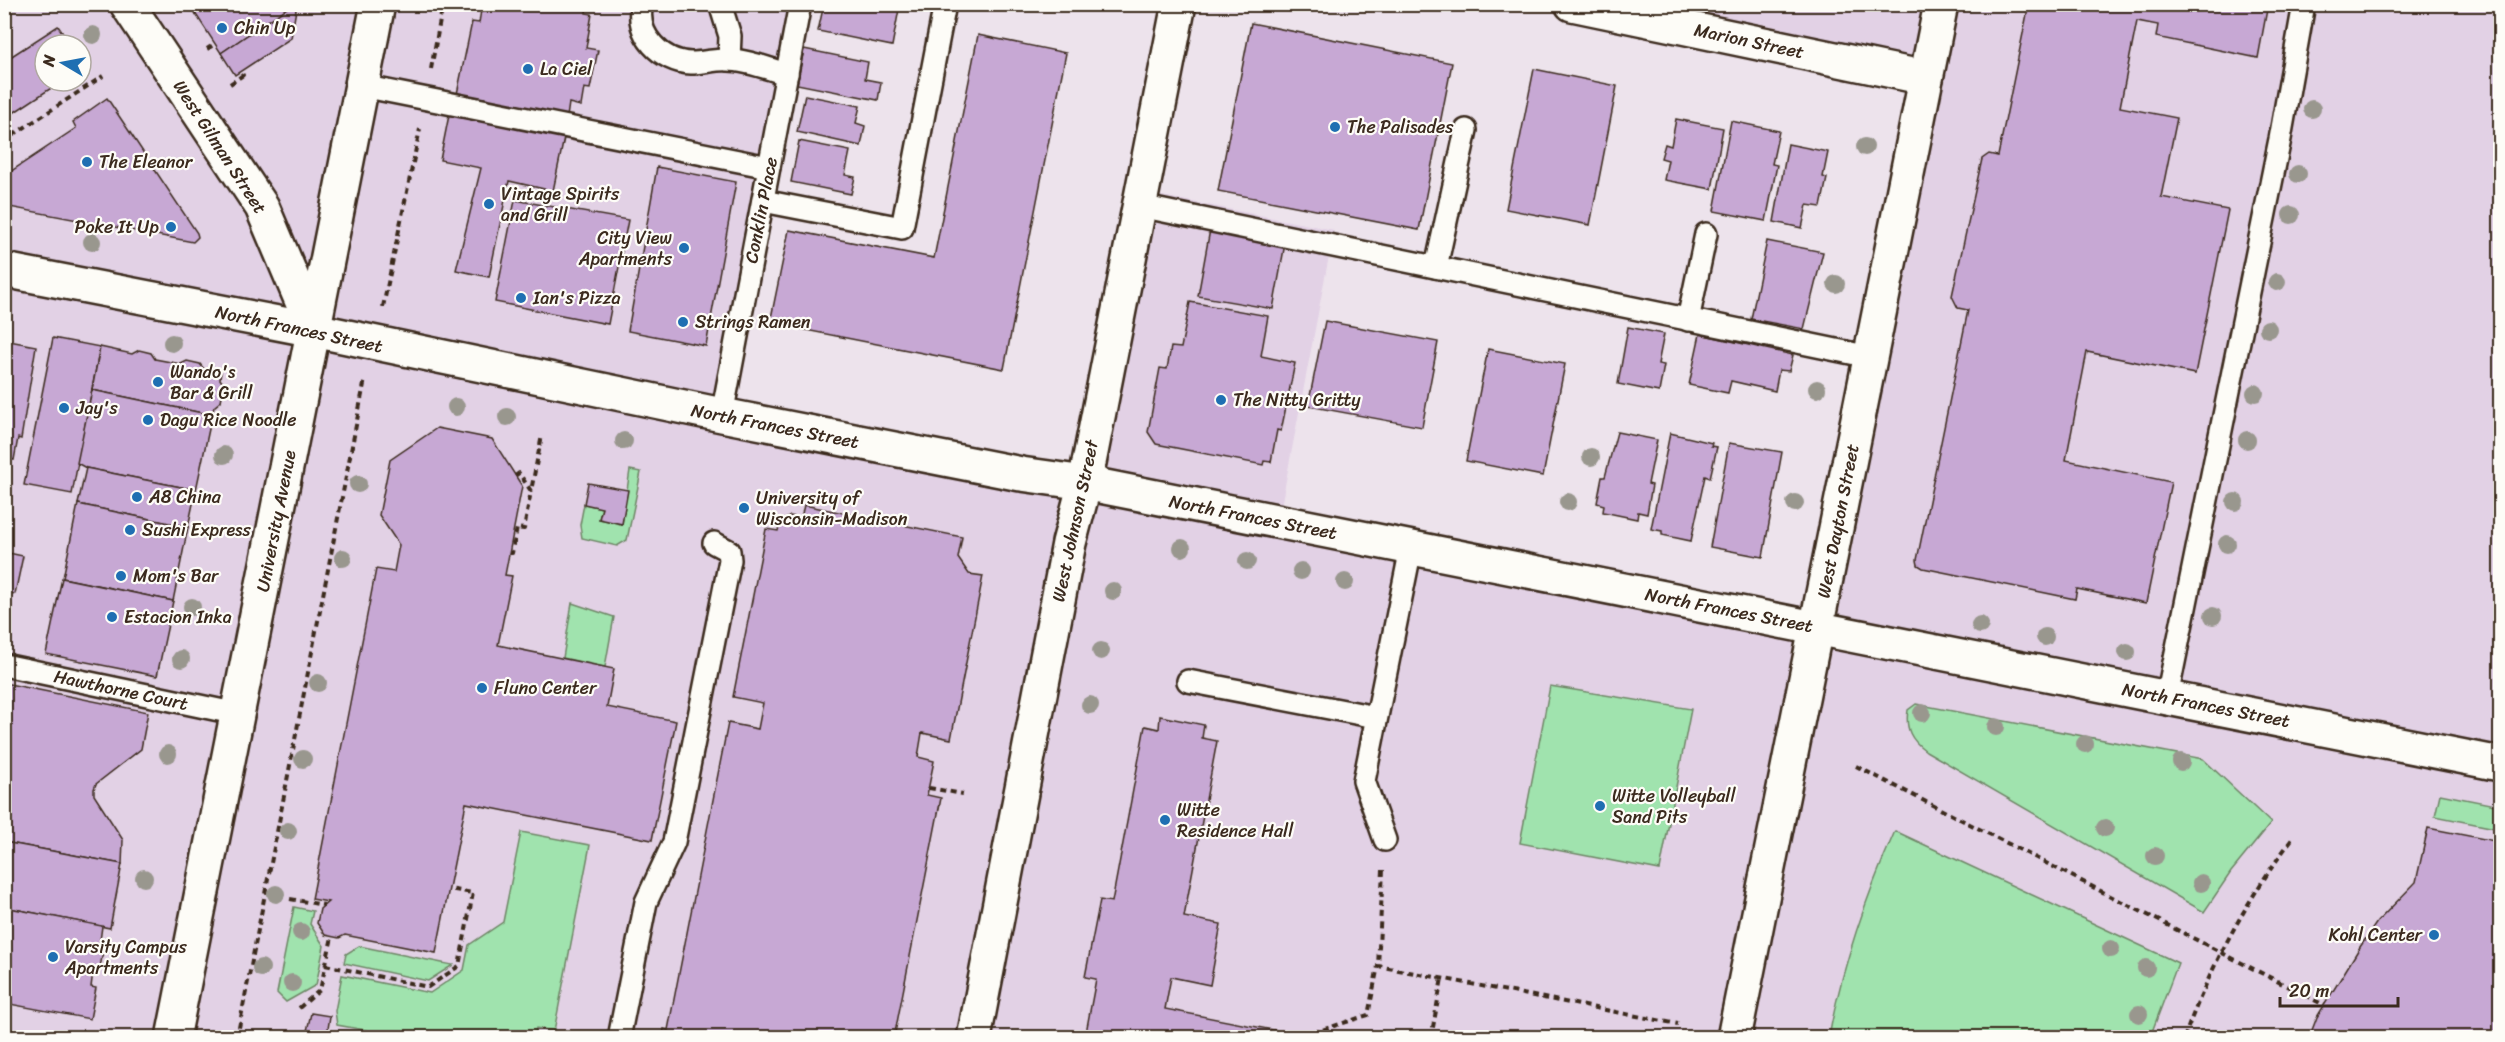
<svg xmlns="http://www.w3.org/2000/svg" width="2505" height="1042" viewBox="0 0 2505 1042" font-family="Sriracha,sans-serif">
  <rect width="100%" height="100%" fill="#ede3ec"/>
  <filter id="ink" filterUnits="userSpaceOnUse"><feTurbulence type="fractalNoise" baseFrequency=".0167" numOctaves="2"/><feDisplacementMap in="SourceGraphic" scale="12" xChannelSelector="R" yChannelSelector="G"/><feConvolveMatrix kernelMatrix="1 2 1 2 8 2 1 2 1" color-interpolation-filters="sRGB"/></filter>
  <g filter="url(#ink)">
    <path fill="#e2d1e5" fill-rule="evenodd" d="M5,5H800L722,416L1085,483L1142,192L1334,230L1278,522L1816,628L1926,78L1572,5H2500V1037L5,1038ZM45,45H81V81H45Z"/>
    <g fill="#a0e3ae" stroke="#6e8666" stroke-width="1.5">
      <path d="M630,470L641,472L627,540L617,546L582,538L580,525L584,504L602,508L599,519L622,524Z"/>
      <path d="M572,603L614,617L605,667L563,658Z"/>
      <path d="M1550,686L1691,709L1660,870L1520,843Z"/>
      <path d="M1916,704L2203,759L2271,823L2231,872L2204,912L1926,751C1911,740 1905,729 1908,710Z"/>
      <path d="M2440,794L2500,806V829L2435,816Z"/>
      <path d="M1895,831L2178,963L2150,1037H1829C1842,966 1866,897 1895,831Z"/>
      <path d="M521,832L590,845L554,1031L536,1028L534,1038L403,1037L337,1025L335,1011L342,975L430,993L464,970L469,945L503,922Z"/>
      <path d="M294,907L313,911L310,924L324,946L316,985L286,1002L277,993Z"/>
      <path d="M359,946L452,965H453L428,981L344,963L346,954Z"/>
    </g>
    <g fill="#c7a8d4" stroke="#3b2a1e" stroke-width="1.5">
      <path d="M208,4H293L221,53L195,13Z"/>
      <path d="M293,4H297L291,38L235,75L221,53Z"/>
      <path d="M482,4H587L586,13L592,14L586,48L598,50L590,89L584,88L581,106L569,103L567,117L457,94L472,22L479,23Z"/>
      <path d="M824,4H900L892,46L818,31Z"/>
      <path d="M2029,4H2268L2258,58L2156,37L2158,25L2137,21L2120,107L2177,118L2161,197L2228,210L2195,374L2087,352L2066,460L2171,482L2146,603L2077,589L2075,599L1923,568L1918,565L1917,560L1968,310L1958,308L1952,296L1982,159L1989,154L1998,156Z"/>
      <path d="M1251,23L1452,63L1419,230L1218,191Z"/>
      <path d="M58,26L71,45H45V81H62L4,119V61Z"/>
      <path d="M978,35L1066,53L1004,369L770,323L789,230L934,258Z"/>
      <path d="M804,49L868,62L865,79L881,82L878,100L797,84Z"/>
      <path d="M1534,69L1617,86L1590,225L1506,209Z"/>
      <path d="M805,95L860,106L856,123L865,126L861,146L797,132Z"/>
      <path d="M107,98L197,233L198,237L193,242L4,206V176L76,128L73,122Z"/>
      <path d="M449,115L564,138L553,191L509,181L489,277L456,270L481,168L440,160Z"/>
      <path d="M1676,119L1723,128L1712,189L1664,180L1668,160L1661,158L1665,144L1671,146Z"/>
      <path d="M1731,121L1779,131L1772,164L1777,165L1766,221L1714,211Z"/>
      <path d="M799,141L850,151L845,175L855,177L851,194L791,182Z"/>
      <path d="M1788,144L1828,152L1823,177L1827,178L1821,207L1807,205L1802,228L1774,222Z"/>
      <path d="M657,167L736,182L706,346L628,331Z"/>
      <path d="M515,200L628,220L608,324L495,302Z"/>
      <path d="M1211,224L1286,238L1273,309L1198,296Z"/>
      <path d="M1767,241L1823,252L1804,329L1751,319Z"/>
      <path d="M1190,302L1268,316L1261,356L1295,363L1281,431L1277,430L1271,462L1264,461L1263,465L1156,444L1148,432L1160,368L1167,369L1171,347L1181,348Z"/>
      <path d="M1325,321L1438,342L1422,427L1308,406Z"/>
      <path d="M1628,327L1664,334L1658,364L1664,365L1659,392L1618,384Z"/>
      <path d="M1700,334L1793,355L1789,371L1779,370L1775,391L1731,381L1728,393L1689,385Z"/>
      <path d="M53,338L100,347L72,494L24,485Z"/>
      <path d="M4,340L36,346L21,439L18,438L14,460L4,458Z"/>
      <path d="M100,347L132,354L139,350L151,353L155,359L181,364L187,361L200,364L204,369L221,372L220,379L224,385L221,401L214,407L212,415L92,390Z"/>
      <path d="M1488,349L1565,364L1543,476L1466,461Z"/>
      <path d="M92,390L212,415L196,490L86,468L77,463Z"/>
      <path d="M437,428L492,439L522,486L505,575L512,576L498,645L614,669L607,707L676,721L652,840L466,803L436,953L345,935L339,938L325,935L317,923L320,909L328,902L312,899L376,569L394,572L399,545L379,515L390,460Z"/>
      <path d="M1617,432L1657,440L1648,484L1652,485L1647,514L1638,512L1637,519L1603,512L1604,505L1597,503L1602,477H1605Z"/>
      <path d="M1670,433L1712,443L1711,446L1717,447L1710,478L1705,476L1691,541L1662,535V531L1651,529Z"/>
      <path d="M1729,443L1782,452L1763,557L1710,547Z"/>
      <path d="M86,468L196,490L188,527L78,504Z"/>
      <path d="M588,483L628,490L622,524L599,519L602,508L584,504Z"/>
      <path d="M78,504L188,527L173,601L63,578Z"/>
      <path d="M804,505L962,537L958,558L969,574L983,576L951,739L922,733L918,757L934,761L927,795L941,798L894,1038H662L664,1029L668,1030L728,723L758,729L763,703L733,697L766,529L778,531L780,523L790,516L801,518Z"/>
      <path d="M4,552L23,556L15,594L4,592Z"/>
      <path d="M62,578L173,601L157,676L46,654Z"/>
      <path d="M4,683L148,712L141,749L96,784L94,789V795L123,840L122,864L4,842Z"/>
      <path d="M1160,716L1204,725L1202,738L1217,741L1184,917L1221,924L1210,985L1171,977L1165,1009L1314,1038H1085L1096,979L1085,977L1100,900L1112,902L1145,726L1159,729Z"/>
      <path d="M2428,828L2500,842V1038H2309L2317,1017L2360,947L2377,922L2416,882Z"/>
      <path d="M4,842L122,864L110,928L4,907Z"/>
      <path d="M4,907L102,926L100,941H105L99,973L93,972L91,987L96,988L90,1019L4,1003Z"/>
      <path d="M311,1013L330,1016L327,1035L307,1031Z"/>
    </g>
    <g fill="none" stroke-linecap="round" stroke-linejoin="round">
      <defs>
        <g id="lane">
          <path d="M642,4C634,35 662,62 691,63C704,63 716,59 728,60C747,60 769,69 787,74"/>
          <path d="M720,4L730,36L729,59"/>
          <path d="M362,86L769,167"/>
          <path d="M763,201L902,228L945,4"/>
          <path d="M1140,206L1870,357"/>
          <path d="M1436,267L1466,130"/>
          <path d="M1688,320L1706,234"/>
          <path d="M722,415L800,4"/>
          <path d="M4,665L238,714"/>
          <path d="M1188,681L1376,717"/>
          <path d="M2167,697L2280,139L2304,4"/>
          <path d="M1385,840L1364,781L1411,548"/>
          <path d="M619,1038L646,902L674,842L730,560L729,551L714,543"/>
        </g>
        <g id="street">
          <path d="M127,4L262,207L314,330"/>
          <path d="M1572,4L1926,78"/>
          <path d="M4,270L314,330L722,415L1021,474L1085,483L2500,764"/>
        </g>
        <g id="secondary">
          <path d="M173,1038L378,4"/>
          <path d="M974,1038L1069,543L1085,483L1179,4"/>
          <path d="M1734,1038L1941,4"/>
        </g>
      </defs>
      <use href="#lane" stroke="#3b2a1e" stroke-width="26"/>
      <use href="#street" stroke="#3b2a1e" stroke-width="38"/>
      <use href="#secondary" stroke="#3b2a1e" stroke-width="38"/>
      <g stroke="#3b2a1e" stroke-width="4" stroke-dasharray="6 4.5" stroke-linecap="butt">
        <path d="M207,49L215,44"/>
        <path d="M431,69L443,4"/>
        <path d="M230,84L243,75L240,72"/>
        <path d="M4,141L103,76"/>
        <path d="M383,307L420,129"/>
        <path d="M515,476L519,473L531,491L542,435"/>
        <path d="M509,553H512L517,528L524,529L531,491"/>
        <path d="M1856,766L2324,1005"/>
        <path d="M929,788L963,794"/>
        <path d="M1383,870L1378,966L1678,1024"/>
        <path d="M290,899L324,905"/>
        <path d="M325,965L428,987L459,966L473,893L449,889"/>
        <path d="M299,1008L320,990L332,937"/>
        <path d="M1303,1036L1368,1015L1378,966"/>
        <path d="M237,1038L365,379"/>
        <path d="M1431,1038L1442,978"/>
        <path d="M2184,1038C2211,965 2246,901 2292,839"/>
      </g>
      <use href="#lane" stroke="#fdfcf7" stroke-width="21"/>
      <use href="#street" stroke="#fdfcf7" stroke-width="33"/>
      <use href="#secondary" stroke="#fdfcf7" stroke-width="33"/>
    </g>
    <g fill="#99978e">
      <circle cx="93" cy="35" r="9"/>
      <circle cx="2312" cy="109" r="9"/>
      <circle cx="1865" cy="147" r="9"/>
      <circle cx="2298" cy="174" r="9"/>
      <circle cx="2291" cy="215" r="9"/>
      <circle cx="92" cy="242" r="9"/>
      <circle cx="2277" cy="282" r="9"/>
      <circle cx="1836" cy="284" r="9"/>
      <circle cx="2268" cy="329" r="9"/>
      <circle cx="172" cy="343" r="9"/>
      <circle cx="1817" cy="389" r="9"/>
      <circle cx="2255" cy="393" r="9"/>
      <circle cx="456" cy="407" r="9"/>
      <circle cx="507" cy="417" r="9"/>
      <circle cx="2247" cy="440" r="9"/>
      <circle cx="624" cy="441" r="9"/>
      <circle cx="224" cy="455" r="9"/>
      <circle cx="1591" cy="457" r="9"/>
      <circle cx="358" cy="484" r="9"/>
      <circle cx="1568" cy="502" r="9"/>
      <circle cx="2235" cy="502" r="9"/>
      <circle cx="1795" cy="503" r="9"/>
      <circle cx="2227" cy="544" r="9"/>
      <circle cx="1182" cy="548" r="9"/>
      <circle cx="343" cy="558" r="9"/>
      <circle cx="1247" cy="561" r="9"/>
      <circle cx="1301" cy="571" r="9"/>
      <circle cx="1345" cy="582" r="9"/>
      <circle cx="1113" cy="591" r="9"/>
      <circle cx="192" cy="607" r="9"/>
      <circle cx="2213" cy="616" r="9"/>
      <circle cx="1980" cy="625" r="9"/>
      <circle cx="2045" cy="637" r="9"/>
      <circle cx="1101" cy="651" r="9"/>
      <circle cx="2127" cy="652" r="9"/>
      <circle cx="181" cy="659" r="9"/>
      <circle cx="318" cy="683" r="9"/>
      <circle cx="1090" cy="705" r="9"/>
      <circle cx="1922" cy="713" r="9"/>
      <circle cx="1996" cy="727" r="9"/>
      <circle cx="2085" cy="744" r="9"/>
      <circle cx="168" cy="754" r="9"/>
      <circle cx="303" cy="759" r="9"/>
      <circle cx="2181" cy="762" r="9"/>
      <circle cx="2105" cy="828" r="9"/>
      <circle cx="288" cy="831" r="9"/>
      <circle cx="2155" cy="856" r="9"/>
      <circle cx="144" cy="878" r="9"/>
      <circle cx="2201" cy="883" r="9"/>
      <circle cx="276" cy="894" r="9"/>
      <circle cx="301" cy="932" r="9"/>
      <circle cx="2111" cy="949" r="9"/>
      <circle cx="261" cy="968" r="9"/>
      <circle cx="2146" cy="968" r="9"/>
      <circle cx="292" cy="983" r="9"/>
      <circle cx="2139" cy="1014" r="9"/>
    </g>
  </g>
  <g fill="#1f6fb2" stroke="#fdfcf7" stroke-width="2">
    <circle cx="222" cy="28" r="6"/>
    <circle cx="528" cy="69" r="6"/>
    <circle cx="1335" cy="127" r="6"/>
    <circle cx="87" cy="162" r="6"/>
    <circle cx="489" cy="204" r="6"/>
    <circle cx="171" cy="227" r="6"/>
    <circle cx="684" cy="248" r="6"/>
    <circle cx="521" cy="298" r="6"/>
    <circle cx="683" cy="322" r="6"/>
    <circle cx="158" cy="382" r="6"/>
    <circle cx="1221" cy="400" r="6"/>
    <circle cx="64" cy="408" r="6"/>
    <circle cx="148" cy="420" r="6"/>
    <circle cx="137" cy="497" r="6"/>
    <circle cx="744" cy="508" r="6"/>
    <circle cx="130" cy="530" r="6"/>
    <circle cx="121" cy="576" r="6"/>
    <circle cx="112" cy="617" r="6"/>
    <circle cx="482" cy="688" r="6"/>
    <circle cx="1600" cy="806" r="6"/>
    <circle cx="1165" cy="820" r="6"/>
    <circle cx="2434" cy="935" r="6"/>
    <circle cx="53" cy="957" r="6"/>
  </g>
  <g text-anchor="middle" dominant-baseline="central" stroke-width="4.5" stroke-linejoin="round" paint-order="stroke">
    <g font-size="18" fill="#3b2a1e" stroke="#fdfcf7" text-anchor="start">
      <text x="234" y="28">Chin Up</text>
      <text x="540" y="69">La Ciel</text>
      <text x="1347" y="127">The Palisades</text>
      <text x="99" y="162">The Eleanor</text>
      <text x="501" y="194">Vintage Spirits<tspan x="501" dy="21">and Grill</tspan></text>
      <text x="159" y="227" text-anchor="end">Poke It Up</text>
      <text x="672" y="238" text-anchor="end">City View<tspan x="672" dy="21">Apartments</tspan></text>
      <text x="533" y="298">Ian's Pizza</text>
      <text x="695" y="322">Strings Ramen</text>
      <text x="170" y="372">Wando's<tspan x="170" dy="21">Bar &amp; Grill</tspan></text>
      <text x="1233" y="400">The Nitty Gritty</text>
      <text x="76" y="408">Jay's</text>
      <text x="160" y="420">Dagu Rice Noodle</text>
      <text x="149" y="497">A8 China</text>
      <text x="756" y="498">University of<tspan x="756" dy="21">Wisconsin-Madison</tspan></text>
      <text x="142" y="530">Sushi Express</text>
      <text x="133" y="576">Mom's Bar</text>
      <text x="124" y="617">Estacion Inka</text>
      <text x="494" y="688">Fluno Center</text>
      <text x="1612" y="796">Witte Volleyball<tspan x="1612" dy="21">Sand Pits</tspan></text>
      <text x="1177" y="810">Witte<tspan x="1177" dy="21">Residence Hall</tspan></text>
      <text x="2422" y="935" text-anchor="end">Kohl Center</text>
      <text x="65" y="947">Varsity Campus<tspan x="65" dy="21">Apartments</tspan></text>
    </g>
    <g font-size="18" fill="#3b2a1e" stroke="#fdfcf7">
      <text transform="translate(1749 41) rotate(12)">Marion Street</text>
      <text transform="translate(220 147) rotate(57)">West Gilman Street</text>
      <text transform="translate(761 210) rotate(-79)">Conklin Place</text>
      <text transform="translate(299 329) rotate(12)">North Frances Street</text>
      <text transform="translate(775 426) rotate(11)">North Frances Street</text>
      <text transform="translate(1253 517) rotate(11)">North Frances Street</text>
      <text transform="translate(276 521) rotate(-79)">University Avenue</text>
      <text transform="translate(1075 521) rotate(-78)">West Johnson Street</text>
      <text transform="translate(1838 521) rotate(-79)">West Dayton Street</text>
      <text transform="translate(1729 610) rotate(11)">North Frances Street</text>
      <text transform="translate(121 690) rotate(12)">Hawthorne Court</text>
      <text transform="translate(2206 705) rotate(11)">North Frances Street</text>
    </g>
  </g>
  <rect width="2505" height="1042" fill="none" stroke="#fdfcf7" stroke-width="24"/>
  <rect x="12" y="12" width="2481" height="1018" fill="none" stroke="#3b2a1e" stroke-width="2" filter="url(#ink)"/>
  <g transform="translate(63 63) rotate(280)"><circle r="28" fill="#fdfcf7" stroke="#afa8a0" stroke-width="1.5"/>
  <path d="M0-4.5L10 22L0 15L-10 22Z" fill="#1f6fb2"/>
  <text y="-9" font-size="16" font-weight="bold" text-anchor="middle" fill="#3b2a1e">N</text>
  </g>
  <path d="M2280 997v9h118v-9" fill="none" stroke="#3b2a1e" stroke-width="3"/>
  <text x="2289" y="997" font-size="18" fill="#3b2a1e" stroke="#fdfcf7" stroke-width="4.5" paint-order="stroke">20 m</text>
</svg>
